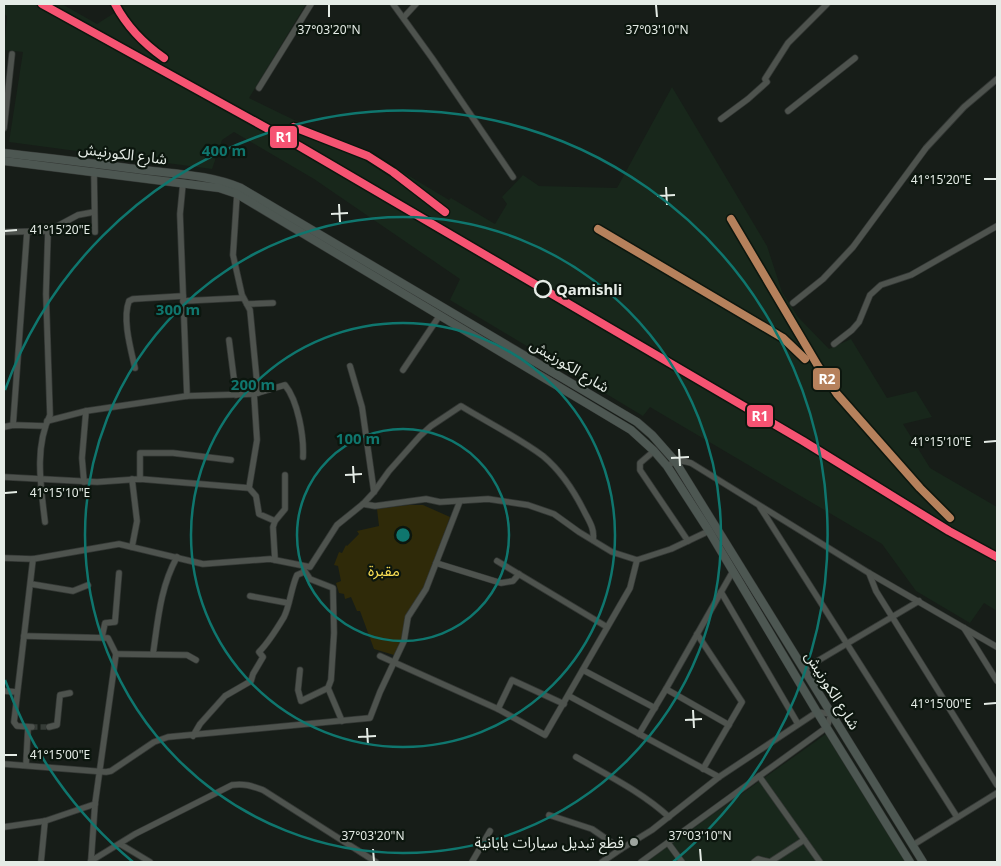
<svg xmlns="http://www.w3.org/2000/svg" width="1001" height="866" viewBox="0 0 1001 866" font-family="'Noto Sans','Noto Sans Arabic',sans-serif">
  <rect width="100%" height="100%" fill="#171d18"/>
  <g fill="#18271b">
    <path d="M4,4H62L97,24L122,8L120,4H306L249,98L323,134L369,155L371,153L449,200L451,198L495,224L507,204L502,197L523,175L539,186L617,188L672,87L767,246L782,292L798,317L829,349L851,339L887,398L916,391L932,417L903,424L930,468L997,507V611L984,603L970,623L916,591L882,544L655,410L650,407L643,416L450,300L460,279L314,179L234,132L222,140L212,169L9,142L23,52L4,50L7,16L4,14Z"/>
    <path d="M826,734L906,862H646Z"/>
  </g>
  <path fill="#2f2a09" d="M409,505H423L450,517L426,583L406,616L402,638L394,655L374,649L360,611H357L351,597L345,599L344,594L339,593L336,583L341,581L338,566L334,565L339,552L342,553L346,545L347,546L359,534L357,531L379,526L377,509Z"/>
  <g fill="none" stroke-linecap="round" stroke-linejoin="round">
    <path stroke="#363c37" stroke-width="5.5" stroke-dasharray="5.5 3" stroke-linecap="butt" d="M32,727H49"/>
    <defs>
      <g id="street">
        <path d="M393,4L432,58L513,177"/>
        <path d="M404,17L416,4"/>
        <path d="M259,88L311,4"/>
        <path d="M788,111L855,58"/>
        <path d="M721,119L748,99L767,82L765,79L788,43L827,4"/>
        <path d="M4,128L12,54"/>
        <path d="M94,171L95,232"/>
        <path d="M183,183L180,214L187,396"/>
        <path d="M237,194L233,255L242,295L250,310L258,393"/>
        <path d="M4,232L48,231L78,215L94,212"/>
        <path d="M183,301L243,298"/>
        <path d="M793,303L823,279L853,247L926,148L964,107L997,79"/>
        <path d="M247,304L273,303"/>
        <path d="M229,340L236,395"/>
        <path d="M834,344L852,330L859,322L870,295L881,285L911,275L997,226"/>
        <path d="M350,366L362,407L374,492"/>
        <path d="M135,368C131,350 122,319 129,301L133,299L183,296"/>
        <path d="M403,370L440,315"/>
        <path d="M47,421L86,411L187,396L254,394L285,385C298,401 304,436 303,457"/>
        <path d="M13,425L27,232"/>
        <path d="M4,427L13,425L45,426"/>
        <path d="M654,451L640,463V470L688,541"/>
        <path d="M667,466C676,460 681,460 691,463L869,573L997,647"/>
        <path d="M4,477L97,482L140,479L249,488L256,496L259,514L275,521"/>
        <path d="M140,479V453H173L231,460"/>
        <path d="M84,482L82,458L86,411"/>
        <path d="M249,488L257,440L254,394"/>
        <path d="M363,504L375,506L426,499L440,502L488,499L528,505L554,514L579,532L612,552L637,560L671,549L709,531"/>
        <path d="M760,507L957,817"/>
        <path d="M45,522C41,487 34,448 50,415L46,294L48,231"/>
        <path d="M132,547L137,521L132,479"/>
        <path d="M4,558L33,559L119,544L203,564L270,559L310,567L337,525L363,504L374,492L389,471L420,436L431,426L461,406C487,422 519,438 543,456C561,471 574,491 584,511C589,521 595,529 593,540"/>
        <path d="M275,560L273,527L275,521L285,509V475"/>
        <path d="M497,561L607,627"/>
        <path d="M436,563L501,583L513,581L519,574"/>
        <path d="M304,570L310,579L333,588L334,633L331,680L328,688L342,721"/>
        <path d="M869,573L876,591L997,785"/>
        <path d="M31,584L73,591L88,585"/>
        <path d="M721,592L798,724"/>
        <path d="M250,596L288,603"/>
        <path d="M964,628L997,681"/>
        <path d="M697,634L742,702L703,769"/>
        <path d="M24,636L108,638L116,654L95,804L91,861"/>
        <path d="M102,637L105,623L115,622L119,573"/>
        <path d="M116,654L187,655L196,660"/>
        <path d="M153,654C158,620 160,588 177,557"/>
        <path d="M380,656L498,709L545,735L630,588L637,560"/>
        <path d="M804,669L919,601"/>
        <path d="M300,670L298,690L301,701L328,688"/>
        <path d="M583,670L655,708"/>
        <path d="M666,689L729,725"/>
        <path d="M4,691L17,692"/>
        <path d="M569,696L719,777"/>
        <path d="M498,709L512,680L564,704"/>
        <path d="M32,727L17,726L14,722L33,559"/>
        <path d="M49,727L57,725L60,695L70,693"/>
        <path d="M639,734L666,689L733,571"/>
        <path d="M193,736L200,724L225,696L251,681L253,674L263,657L259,652C267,644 278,627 284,617C290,605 291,588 297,575L304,572"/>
        <path d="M576,757C607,775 642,792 669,817"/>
        <path d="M4,764L106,772L111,771L154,742L168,737L370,718L380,692L404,641L408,617L426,589L460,501"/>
        <path d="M26,765L28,727"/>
        <path d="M759,776L820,862"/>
        <path d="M549,815L592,829L621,849"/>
        <path d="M4,827L45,821L95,804"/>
        <path d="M668,843L682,862"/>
        <path d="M120,844L150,862"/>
        <path d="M913,845L997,793"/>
        <path d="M91,861L135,834L232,785C244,783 252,786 263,790L376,862"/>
        <path d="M41,862L45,821"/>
        <path d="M472,862L490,831"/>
        <path d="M602,862L621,849L652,830L719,777L817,712L831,714L827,727L641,862"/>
        <path d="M754,862L758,859L770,862"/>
        <path d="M770,862L804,840"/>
      </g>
      <g id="secondary">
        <path d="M4,153C51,158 97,164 144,170C177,174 211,175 241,188L637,422L652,435L675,461L923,862"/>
        <path d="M4,161L219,188L237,194L631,430L654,451L667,466L709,531L817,712L910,862"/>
      </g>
    </defs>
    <use href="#street" stroke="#343835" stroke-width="7"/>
    <use href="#secondary" stroke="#343835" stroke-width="9"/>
    <use href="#street" stroke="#4e534e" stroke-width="5.5"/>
    <use href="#secondary" stroke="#4d5752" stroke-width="8"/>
    <defs>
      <g id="rail-1">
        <path d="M42,4L299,146L803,441L949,531L997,557"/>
        <path d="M115,4C126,25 144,44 164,58"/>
        <path d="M294,127L368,156L393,172L445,212"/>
      </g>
      <g id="rail-2">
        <path d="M731,219L818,366L837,394L920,488L950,518"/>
        <path d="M598,229L783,338L805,359"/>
      </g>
    </defs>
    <use href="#rail-1" stroke="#0c160e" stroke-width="11"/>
    <use href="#rail-2" stroke="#0c160e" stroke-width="11"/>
    <use href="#rail-1" stroke="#f65372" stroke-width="8"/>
    <use href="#rail-2" stroke="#b6815c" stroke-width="8"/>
  </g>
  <path fill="none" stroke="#e5ece6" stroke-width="2" d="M329,5V17M656,5L657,17M984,179H996M666,187L667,205M657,196L675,195M339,204L340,222M331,214L348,213M5,231L17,230M984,442L996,441M679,449L680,466M671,458L689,457M353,466L354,483M345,475L362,474M5,493L17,492M984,704L996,703M693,710L694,728M685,720L702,719M367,728L368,745M358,737L376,736M5,755H17M373,849L374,861M700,849L701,861"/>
  <g fill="none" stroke="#0f766e" stroke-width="2.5">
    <circle cx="403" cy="535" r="106"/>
    <circle cx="403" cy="535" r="212"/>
    <circle cx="403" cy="535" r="318"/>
    <path d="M133 862A424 424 0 0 1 5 680M5 390A424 424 0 1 1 673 862"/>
  </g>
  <circle fill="#0c160e" stroke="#e5ece6" stroke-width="2.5" cx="543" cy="289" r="8"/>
  <circle fill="#9da49e" stroke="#0c160e" stroke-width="2" cx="634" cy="842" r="5"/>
  <g text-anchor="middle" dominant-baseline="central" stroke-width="4.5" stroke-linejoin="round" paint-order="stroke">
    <g font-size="15" fill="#e5ece6" stroke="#0c160e">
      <text transform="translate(123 153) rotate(7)">شارع الكورنيش</text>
      <text transform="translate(570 365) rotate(31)">شارع الكورنيش</text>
      <text transform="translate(833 690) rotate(58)">شارع الكورنيش</text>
    </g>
    <g font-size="15" font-weight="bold" fill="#e5ece6" stroke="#0c160e" text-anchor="start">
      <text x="556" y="289">Qamishli</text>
    </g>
    <g font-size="15" fill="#fbe054" stroke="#0c160e">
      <text x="384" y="570">مقبرة</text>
    </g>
    <g font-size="15" fill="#e5ece6" stroke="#0c160e" text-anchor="end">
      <text x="624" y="842">قطع تبديل سيارات يابانية</text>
    </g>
  </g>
  <g font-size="12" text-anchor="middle" fill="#e5ece6" stroke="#0c160e" stroke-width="4.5" stroke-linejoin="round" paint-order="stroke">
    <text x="329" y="34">37°03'20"N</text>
    <text x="657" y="34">37°03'10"N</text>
    <text x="941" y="184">41°15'20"E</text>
    <text x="60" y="234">41°15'20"E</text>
    <text x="941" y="446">41°15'10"E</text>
    <text x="60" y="497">41°15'10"E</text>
    <text x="941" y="708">41°15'00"E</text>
    <text x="60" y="759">41°15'00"E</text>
    <text x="373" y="840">37°03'20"N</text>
    <text x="700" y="840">37°03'10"N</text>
  </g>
  <circle cx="403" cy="535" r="8" fill="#0f766e" stroke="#0c160e" stroke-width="2.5"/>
  <g font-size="15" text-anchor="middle" font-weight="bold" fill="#0f766e" stroke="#0c160e" stroke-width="4.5" stroke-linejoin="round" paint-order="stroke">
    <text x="224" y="156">400 m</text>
    <text x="178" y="315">300 m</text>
    <text x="253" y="390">200 m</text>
    <text x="358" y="444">100 m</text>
  </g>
  <g stroke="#0c160e" stroke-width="2">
    <rect x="269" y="125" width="29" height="24" rx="5" fill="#f65372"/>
    <rect x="812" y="367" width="29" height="24" rx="5" fill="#b6815c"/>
    <rect x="746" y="404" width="28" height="24" rx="5" fill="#f65372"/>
  </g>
  <g font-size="14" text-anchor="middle" font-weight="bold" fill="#fff">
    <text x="284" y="142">R1</text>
    <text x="827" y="384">R2</text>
    <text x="760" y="421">R1</text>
  </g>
  <rect width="1001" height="866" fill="none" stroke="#e5ece6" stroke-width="10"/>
</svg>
